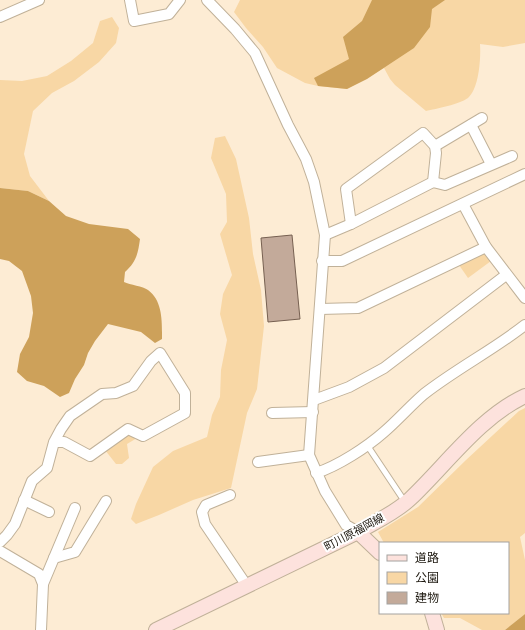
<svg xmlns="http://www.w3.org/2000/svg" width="525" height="630" viewBox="0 0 525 630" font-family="'Libre Baskerville','Noto Sans JP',serif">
  <rect width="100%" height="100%" fill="#fdecd4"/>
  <g fill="#f8d7a5">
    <path d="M240,0H525V43L503,47L480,44C481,58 479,89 468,98C460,104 436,109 426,111L395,85L390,79L384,68L347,89L318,86L305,83L277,68L263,47L246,28L234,12Z"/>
    <path d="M112,17L119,28L116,43L99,62L74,81L52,93L33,111L24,154L30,176L49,201L28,191L0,188V80L22,81L47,76L71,61L93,43L100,21Z"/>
    <path d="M225,136L236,159L249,218L253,254L261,290L264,326L257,389L247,413L231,488L193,500L159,515L136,524L131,519L136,504L153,467L173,451L207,437L212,415L220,397L221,370L227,340L220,314L223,294L232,275L220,234L227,222L226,194L211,158L215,138Z"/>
    <path d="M484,252L491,261L468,278L459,265Z"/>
    <path d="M525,408V533L520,537L525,560V614L505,630H482L460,618H444L441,613H508V543H384L378,532L418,507L466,460L519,411Z"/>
    <path d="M124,434L137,438L127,444L129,458L122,464H116L105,450Z"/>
  </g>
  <g fill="#cda15a">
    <path d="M372,0H445L432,9L430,27L414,48L367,79L347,89L318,86L314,78L349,59L343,37L362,21Z"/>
    <path d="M0,188L28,191L49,201L66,216L89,224L128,229L140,239C138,254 136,262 125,272L124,282C130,285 143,286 148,290C163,301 162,322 162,339L155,343L141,332L108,324L95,341L88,353L84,365L75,379L69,393L60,397L44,386L27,381L17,372L20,354L29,337L33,313L31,296L22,271L9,261L0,259Z"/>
    <path d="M525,614V630H505Z"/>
  </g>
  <path fill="#c3aa9a" stroke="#766051" d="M292,235L300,319L268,322L261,238Z"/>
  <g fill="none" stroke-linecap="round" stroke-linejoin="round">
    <defs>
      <path id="service" d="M367,445L405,502"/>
      <g id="minor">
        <path d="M130,0L134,21L169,14L180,0"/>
        <path d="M207,0L235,29L255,53L288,125L306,159L314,182L325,235L309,455L325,491L346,525L358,532"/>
        <path d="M0,17L39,0"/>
        <path d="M471,125L491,164"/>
        <path d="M435,146L482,118"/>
        <path d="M463,204L486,247"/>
        <path d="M351,224L346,189L423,133L435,146L436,153L433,182"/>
        <path d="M325,235L351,224L433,182L445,185L512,156"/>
        <path d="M322,261H342L525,174"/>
        <path d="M320,309L358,308L486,247L525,298"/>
        <path d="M314,400L349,387L384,368L506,275"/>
        <path d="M272,413L313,412"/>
        <path d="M258,462L309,455"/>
        <path d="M316,473C338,466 367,447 384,432C398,420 410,406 424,394C456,369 493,350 525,325"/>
        <path d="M230,495L206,505L202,512L205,524L247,586"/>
        <path d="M24,500L49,512"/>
        <path d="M0,542L7,535L15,524L32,481L47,468L54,442L61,429L70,416L102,394L116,393L133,386L151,361L160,353L185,393V413L143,436L128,429L90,456L64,442H54"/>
        <path d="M0,551L39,574L43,584L41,630"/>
        <path d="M54,558L75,552L106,501"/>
        <path d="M43,584L75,508"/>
      </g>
      <g id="secondary">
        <path d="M358,532L380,553"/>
        <path d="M432,613L437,630"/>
        <path d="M156,630L358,532C375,522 395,513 410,499C446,465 480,417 525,396"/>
      </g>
    </defs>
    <use href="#service" stroke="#c0b199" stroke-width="7"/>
    <use href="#minor" stroke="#c0b199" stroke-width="12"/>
    <use href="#secondary" stroke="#c0b199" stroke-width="16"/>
    <use href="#service" stroke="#fff" stroke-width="5"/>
    <use href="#minor" stroke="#fff" stroke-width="10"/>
    <use href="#secondary" stroke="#fde2dd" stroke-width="14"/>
  </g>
  <g text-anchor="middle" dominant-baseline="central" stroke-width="4" stroke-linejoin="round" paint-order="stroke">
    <g font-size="11" fill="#1c170e" stroke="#fff">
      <text transform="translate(354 532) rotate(-28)">町川原福岡線</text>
    </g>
  </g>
  <rect x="379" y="542" width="130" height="72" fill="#ffffff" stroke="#a4a29f"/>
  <rect x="387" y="555" width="20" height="6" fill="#fde2dd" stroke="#a4a29f"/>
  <text x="415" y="562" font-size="12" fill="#1c170e">道路</text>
  <rect x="387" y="572" width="20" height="12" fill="#f8d7a5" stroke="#a4a29f"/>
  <text x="415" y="582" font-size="12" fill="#1c170e">公園</text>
  <rect x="387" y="592" width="20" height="12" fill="#c3aa9a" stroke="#a4a29f"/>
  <text x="415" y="602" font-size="12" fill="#1c170e">建物</text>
</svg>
